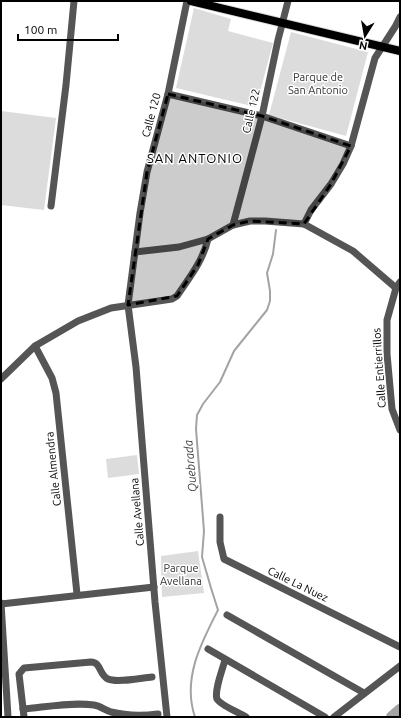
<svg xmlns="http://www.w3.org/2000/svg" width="401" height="718" viewBox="0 0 401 718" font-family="Ubuntu,sans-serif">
  <rect width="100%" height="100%" fill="#fff"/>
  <g fill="#dcdcdc">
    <path d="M194,8L231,19L228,31L273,43L256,107L176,88Z"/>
    <path d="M291,32L368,52L346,136L269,115Z"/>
    <path d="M1,111L56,118L44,210L1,205Z"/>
    <path d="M137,455L139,474L108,478L106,459Z"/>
    <path d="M198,551L204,593L162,597L161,556Z"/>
  </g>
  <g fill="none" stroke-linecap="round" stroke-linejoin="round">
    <path stroke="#a3a3a3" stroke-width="2" d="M195,717C182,679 201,643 218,610L211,588L202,557L204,531L196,429L197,415L203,404L220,382L234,351L267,310L270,301V291L267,273L273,254L276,230"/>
    <path stroke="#a3a3a3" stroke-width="12" d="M392,717L400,710"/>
    <defs>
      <path id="major" d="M191,1L400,51"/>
    </defs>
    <use href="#major" stroke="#dbdbdb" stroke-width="10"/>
    <g stroke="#555" stroke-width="7">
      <path d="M168,94L262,116L351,146"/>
      <path d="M51,206L66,85L74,1"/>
      <path d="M233,225L262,116L278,40L288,1"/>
      <path d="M135,252L179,247L208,239L233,225L250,221H265L304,224"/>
      <path d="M400,282L396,288L387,320V354L392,409L400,430"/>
      <path d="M396,288L353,251L304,224L311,210L331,184L343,164L351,146L375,58L395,27L400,17"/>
      <path d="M35,346L52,378L56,393L77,594"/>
      <path d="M1,379L35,346L78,321L111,308L172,299L177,296C189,278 203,261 208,239"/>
      <path d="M220,517V542L224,559L400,647"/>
      <path d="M1,603L8,717"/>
      <path d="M1,604L154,587"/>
      <path d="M227,615L364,693"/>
      <path d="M208,649L325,717"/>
      <path d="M225,660C223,668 214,691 217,699C220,705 240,713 246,717"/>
      <path d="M23,709C46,707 71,702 94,705C100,706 105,710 111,712C127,716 142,716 158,714"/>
      <path d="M24,717L19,674L24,668L91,662C101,662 99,675 108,679C117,683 141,678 152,677"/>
      <path d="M167,717L155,602L136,367L128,305L140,213L147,172L168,94L187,1"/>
      <path d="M334,717L400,666"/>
    </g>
    <use href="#major" stroke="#000" stroke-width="8"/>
  </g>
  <path fill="#000" fill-opacity="0.2" stroke="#000" stroke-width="3" stroke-dasharray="8 5" stroke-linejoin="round" d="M168,94L262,116L351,146L331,184L304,224L250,221L233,225L208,239L198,265L177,296L128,305L147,172Z"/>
  <g text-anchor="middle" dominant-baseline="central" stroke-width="3" stroke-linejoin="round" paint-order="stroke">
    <g font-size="11" fill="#333" stroke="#fff">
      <text x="318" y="77">Parque de<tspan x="318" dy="13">San Antonio</tspan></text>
      <text x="181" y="568">Parque<tspan x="181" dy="13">Avellana</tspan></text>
    </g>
    <g font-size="11" fill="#000" stroke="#fff">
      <text transform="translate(251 111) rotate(-77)">Calle 122</text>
      <text transform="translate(151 115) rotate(-75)">Calle 120</text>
      <text transform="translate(379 368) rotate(-94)">Calle Entierrillos</text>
      <text transform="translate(53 469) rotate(-96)">Calle Almendra</text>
      <text transform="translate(137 512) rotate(-95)">Calle Avellana</text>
      <text transform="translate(298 584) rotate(26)">Calle La Nuez</text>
    </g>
    <g font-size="12" font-style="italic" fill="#444" stroke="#fff">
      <text transform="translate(190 466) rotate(-95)">Quebrada</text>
    </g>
    <g font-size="13" letter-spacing="1" fill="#000" stroke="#fff">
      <text x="195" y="158">SAN ANTONIO</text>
    </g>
  </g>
  <rect width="401" height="718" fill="none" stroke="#000000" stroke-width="4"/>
  <g transform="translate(365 36) rotate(191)" stroke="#ffffff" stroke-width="3" paint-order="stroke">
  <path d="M0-3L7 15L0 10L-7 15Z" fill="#000000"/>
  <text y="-6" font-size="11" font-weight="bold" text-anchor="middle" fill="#000000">N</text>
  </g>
  <path d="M18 34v6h100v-6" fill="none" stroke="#000000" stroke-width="2"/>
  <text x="24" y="34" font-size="12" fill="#000000" stroke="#ffffff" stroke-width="3" paint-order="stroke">100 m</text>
</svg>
